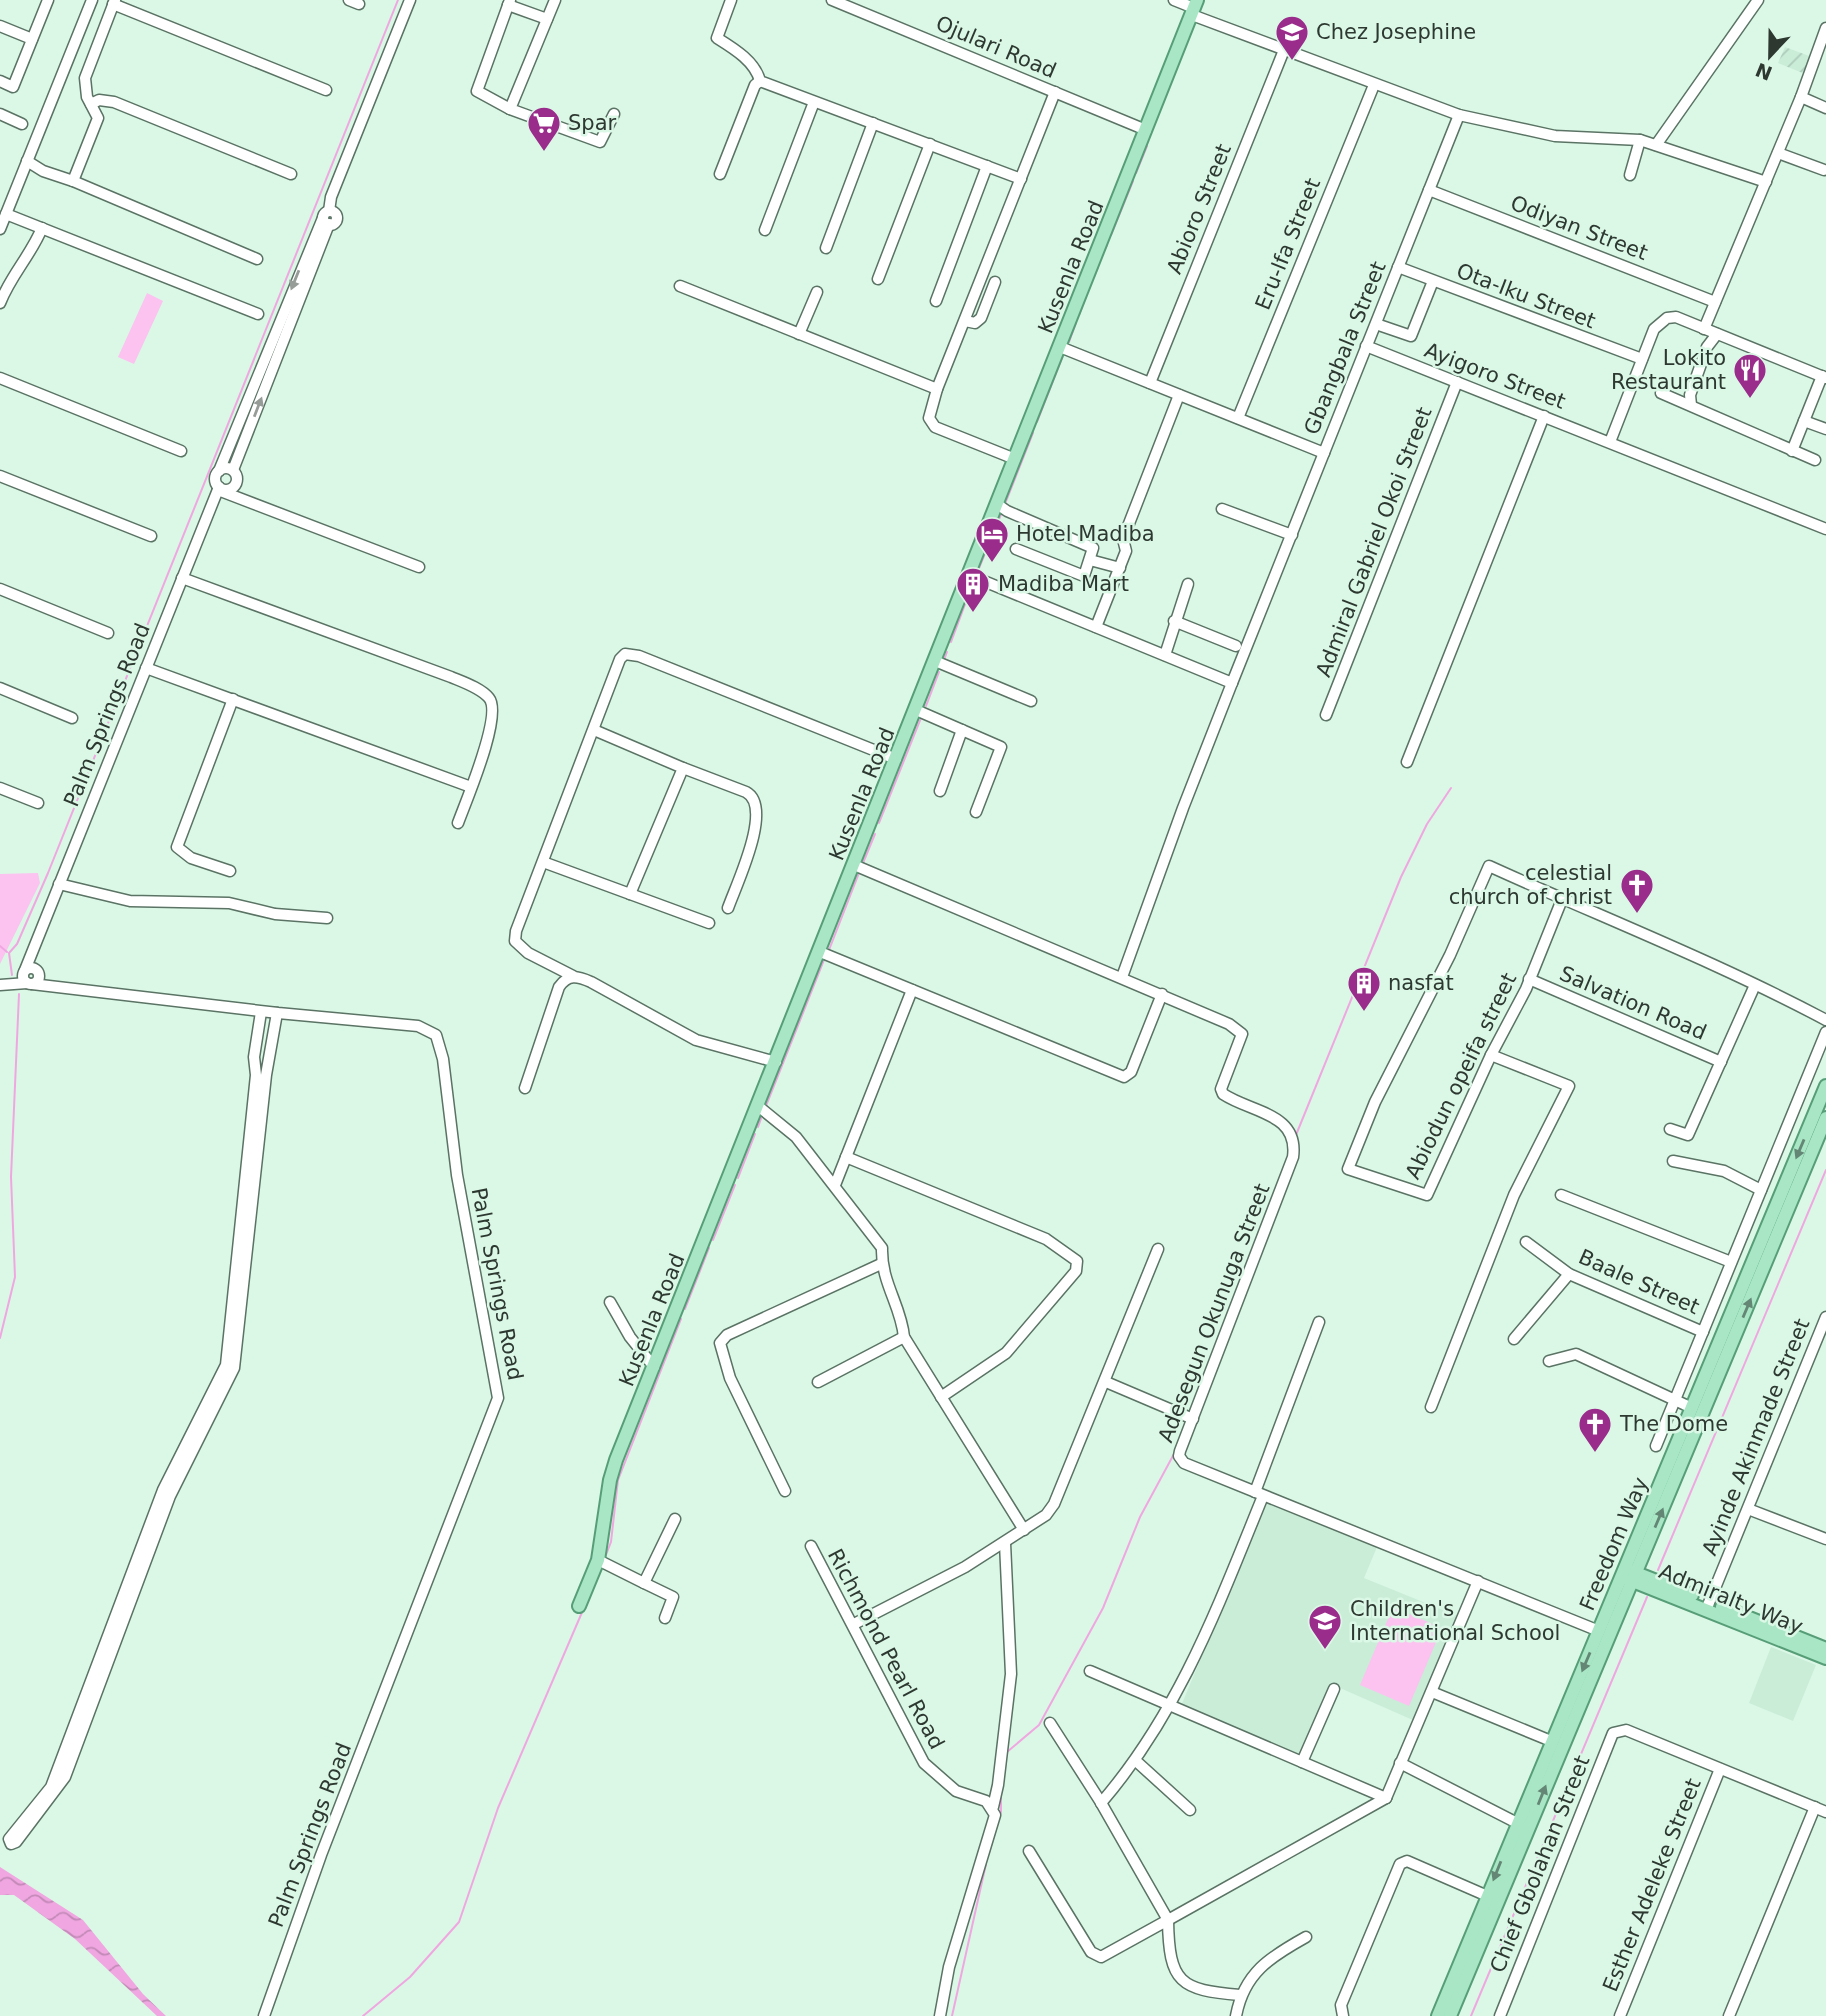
<svg xmlns="http://www.w3.org/2000/svg" width="1826" height="2016" viewBox="0 0 1826 2016" font-family="'DejaVu Sans',sans-serif">
  <defs>
    <pattern id="industrial-furrows" width="10" height="10" patternUnits="userSpaceOnUse" patternTransform="scale(1.75)"><rect width="10" height="10" fill="#caedd8"/><path d="M-1 1l2-2M0 10L10 0M9 11l2-2" fill="none" stroke="#aeccba"/></pattern>
    <pattern id="water-waves" width="16" height="10" patternUnits="userSpaceOnUse" patternTransform="scale(1.75)"><rect width="16" height="10" fill="#f0a7e1"/><path d="M0 5q4-4 8 0t8 0" fill="none" stroke="#c389b7"/></pattern>
  </defs>
  <rect width="100%" height="100%" fill="#dbf8e6"/>
  <g fill="#caedd8">
    <path d="M1266,1502L1377,1547L1364,1578L1460,1617L1415,1721L1331,1684L1299,1755L1181,1706Z"/>
    <path d="M1771,1647L1816,1665L1793,1721L1749,1703Z"/>
  </g>
  <path fill="url(#industrial-furrows)" d="M1785,47L1812,57L1805,74L1778,63Z"/>
  <g fill="#fcc2f0">
    <path d="M147,293L163,301L134,364L118,357Z"/>
    <path d="M38,873L40,883L0,964V874Z"/>
    <path d="M1393,1607L1442,1628L1409,1706L1360,1685Z"/>
  </g>
  <path fill="url(#water-waves)" d="M0,1867L83,1920L143,1994L166,2016H157L75,1939L14,1895H0Z"/>
  <g fill="none" stroke-linecap="round" stroke-linejoin="round">
    <g stroke="#f0a7e1" stroke-width="2">
      <path d="M1136,173L1147,146"/>
      <path d="M1111,235L1133,181"/>
      <path d="M1103,253L1107,245"/>
      <path d="M1094,277L1098,267"/>
      <path d="M1079,315L1087,294"/>
      <path d="M1069,342L1076,323"/>
      <path d="M1037,422L1064,353"/>
      <path d="M1005,504L1033,433"/>
      <path d="M977,573L1002,512"/>
      <path d="M951,642L973,583"/>
      <path d="M944,660L947,652"/>
      <path d="M926,706L939,672"/>
      <path d="M879,823L921,718"/>
      <path d="M863,863L875,834"/>
      <path d="M0,946L7,952"/>
      <path d="M829,950L859,873"/>
      <path d="M12,975L9,953L17,944L48,873L398,0"/>
      <path d="M766,1106L824,960"/>
      <path d="M758,1127L762,1116"/>
      <path d="M1296,1135L1401,877L1427,824L1451,788"/>
      <path d="M738,1178L755,1134"/>
      <path d="M713,1240L735,1185"/>
      <path d="M685,1309L709,1248"/>
      <path d="M0,1338L15,1277L11,1177L19,994"/>
      <path d="M604,1560L611,1542L618,1480L681,1319"/>
      <path d="M1658,1570L1826,1170"/>
      <path d="M1007,1752L1039,1725L1103,1608L1140,1517L1175,1452"/>
      <path d="M989,1853L1001,1812V1793"/>
      <path d="M363,2016L410,1977L459,1922L498,1808L583,1610"/>
      <path d="M952,2016L986,1864"/>
      <path d="M1471,2016L1647,1597"/>
    </g>
    <defs>
      <g id="minor">
        <path d="M349,0L359,4"/>
        <path d="M510,0L477,91L510,109"/>
        <path d="M555,0L510,109L600,142L614,114"/>
        <path d="M731,0L717,38C733,48 755,61 760,81L1021,179"/>
        <path d="M832,0L1146,130"/>
        <path d="M1174,0L1194,8"/>
        <path d="M113,4L326,90"/>
        <path d="M508,5L547,19"/>
        <path d="M1192,15L1459,115L1555,136L1640,140L1766,182"/>
        <path d="M0,26L32,39"/>
        <path d="M0,81L13,87L48,0"/>
        <path d="M1801,97L1826,108"/>
        <path d="M91,104L99,100L114,102L291,174"/>
        <path d="M0,114L22,124"/>
        <path d="M1656,145L1758,0"/>
        <path d="M1778,153L1824,170"/>
        <path d="M27,161L43,171L73,181L257,259"/>
        <path d="M720,174L755,85L760,81"/>
        <path d="M1630,175L1640,140"/>
        <path d="M73,181L98,118L87,97L85,78L115,0"/>
        <path d="M1429,190L1715,302"/>
        <path d="M329,211L331,197L410,0"/>
        <circle cx="330" cy="218" r="7"/>
        <path d="M6,214L258,314"/>
        <path d="M0,229L92,0"/>
        <path d="M765,230L814,102"/>
        <path d="M826,248L873,123"/>
        <path d="M1398,267L1642,359"/>
        <path d="M878,279L930,144"/>
        <path d="M680,286L937,389"/>
        <path d="M936,301L987,166"/>
        <path d="M0,303C11,275 31,255 42,228"/>
        <path d="M965,321L975,323L981,318L995,282"/>
        <path d="M1376,324L1411,336L1433,281"/>
        <path d="M1704,329L1801,97L1826,28"/>
        <path d="M799,334L817,292"/>
        <path d="M1366,346L1826,529"/>
        <path d="M1060,347L1324,453"/>
        <path d="M0,378L181,451"/>
        <path d="M1150,383L1284,50"/>
        <path d="M1661,393L1815,460"/>
        <path d="M1691,405L1690,395L1707,347L1717,334"/>
        <path d="M1238,418L1374,85"/>
        <path d="M1804,421L1826,429"/>
        <path d="M1610,442L1654,329L1667,318L1676,317L1826,378"/>
        <path d="M1792,451L1822,376"/>
        <path d="M1015,459L935,427L929,418L937,389L1055,92"/>
        <circle cx="226" cy="479" r="11"/>
        <path d="M233,470L329,224"/>
        <path d="M219,471L323,218"/>
        <path d="M0,476L151,536"/>
        <path d="M218,490L419,567"/>
        <path d="M997,504L1007,511L1093,548L1084,576L1016,549"/>
        <path d="M1222,509L1292,535"/>
        <path d="M1090,560L1120,568"/>
        <path d="M969,575L1232,683L1459,115"/>
        <path d="M182,578L451,677C463,682 481,688 489,698C503,715 466,801 458,823"/>
        <path d="M0,589L108,633"/>
        <path d="M1174,621L1236,646"/>
        <path d="M1096,627L1126,551L1123,539L1179,395"/>
        <path d="M1165,655L1188,584"/>
        <path d="M935,661L1031,701"/>
        <path d="M146,668L471,787"/>
        <path d="M0,688L72,718"/>
        <path d="M916,710L1001,747L976,812"/>
        <path d="M1326,715L1457,382"/>
        <path d="M594,730L683,768L630,894"/>
        <path d="M1407,762L1544,416"/>
        <path d="M683,768L746,792C774,807 736,885 728,908"/>
        <path d="M0,788L38,803"/>
        <path d="M940,791L962,730"/>
        <path d="M543,862L709,923"/>
        <path d="M854,865L1229,1024L1242,1034L1221,1089L1223,1094C1252,1113 1299,1113 1293,1157L1180,1451L1179,1456L1184,1463L1599,1631"/>
        <path d="M230,871L191,858L177,847L233,699"/>
        <path d="M59,884L130,901L229,903L275,914L327,918"/>
        <path d="M1563,897L1526,989L1491,1055L1427,1195L1348,1169L1375,1102L1450,955L1489,866C1601,917 1717,962 1826,1020"/>
        <path d="M820,952L1124,1077L1131,1072L1162,994"/>
        <circle cx="31" cy="976" r="8"/>
        <path d="M25,970L219,487"/>
        <path d="M573,976L528,953L515,941L516,931L620,659L625,654L639,656L896,759"/>
        <path d="M1122,977L1183,808L1232,683"/>
        <path d="M1529,979L1721,1062"/>
        <path d="M32,984L278,1013L418,1026L436,1035L443,1059L457,1175L498,1398L321,1855L264,2016"/>
        <path d="M0,985L27,983"/>
        <path d="M261,1012L254,1057L256,1075L226,1365L163,1490L51,1787L9,1839L11,1844L16,1842L65,1777L170,1496L234,1368L266,1075L277,1013"/>
        <path d="M525,1088L559,987C568,974 577,976 591,982L696,1040L776,1062"/>
        <path d="M758,1106L796,1137L882,1248C881,1283 901,1305 904,1337L1024,1530"/>
        <path d="M1670,1129L1688,1135L1755,985"/>
        <path d="M846,1157L1046,1239L1077,1261L1076,1271L1006,1353L941,1397"/>
        <path d="M1673,1161L1724,1171L1761,1190"/>
        <path d="M835,1185L912,990"/>
        <path d="M1561,1195L1731,1262"/>
        <path d="M1526,1242L1569,1274L1703,1332"/>
        <path d="M610,1302L630,1337L654,1367"/>
        <path d="M1514,1339L1569,1274"/>
        <path d="M1549,1361L1576,1354L1692,1408"/>
        <path d="M818,1382L904,1337"/>
        <path d="M1106,1382L1193,1419"/>
        <path d="M1431,1407L1514,1195L1569,1086L1491,1055"/>
        <path d="M1656,1446L1826,1032"/>
        <path d="M785,1491L730,1378L720,1343L727,1335L881,1264"/>
        <path d="M1255,1492L1319,1322"/>
        <path d="M1748,1509L1826,1539"/>
        <path d="M811,1546L924,1763L956,1791L986,1801L995,1815L949,1967L940,2016"/>
        <path d="M598,1560L644,1583L675,1519"/>
        <path d="M644,1583L673,1597L665,1618"/>
        <path d="M1706,1610L1826,1317"/>
        <path d="M854,1624L965,1567L1046,1515L1054,1504L1158,1249"/>
        <path d="M1090,1671L1386,1798"/>
        <path d="M1432,1692L1551,1741"/>
        <path d="M1050,1723L1100,1801L1168,1920L1386,1798"/>
        <path d="M1136,1761L1190,1810"/>
        <path d="M1302,1762L1334,1689"/>
        <path d="M1400,1763L1525,1827"/>
        <path d="M1386,1798L1478,1581"/>
        <path d="M1101,1803C1180,1711 1218,1606 1263,1496"/>
        <path d="M993,1807L998,1785L1011,1674L1005,1543"/>
        <path d="M1029,1851L1091,1952L1101,1957L1168,1920C1169,1983 1180,1990 1240,1995"/>
        <path d="M1236,2016C1244,1973 1270,1957 1306,1937"/>
        <path d="M1343,2016L1341,2005L1400,1864L1407,1861L1492,1898"/>
        <path d="M1500,2016L1613,1733L1626,1730L1826,1812"/>
        <path d="M1620,2016L1720,1769"/>
        <path d="M1729,2016L1815,1807"/>
      </g>
      <g id="major">
        <path d="M1631,1571L1692,1595"/>
        <path d="M1625,1578L1826,1658"/>
        <path d="M579,1606L598,1560L610,1480L616,1460L1197,0"/>
        <path d="M1722,1607L1826,1649"/>
        <path d="M1438,2016L1826,1086"/>
        <path d="M1450,2016L1826,1118"/>
      </g>
    </defs>
    <use href="#minor" stroke="#5a7364" stroke-width="13"/>
    <use href="#major" stroke="#579e78" stroke-width="16"/>
    <use href="#minor" stroke="#fff" stroke-width="10"/>
    <use href="#major" stroke="#a8e6c5" stroke-width="12"/>
  </g>
  <defs><path id="oneway-solid" d="M-6-.8H1V-3.2L6.5 0L1 3.2V.8H-6Z" transform="scale(1.75)"/></defs>
  <g fill="#969c98">
    <use href="#oneway-solid" transform="translate(295 280) rotate(112)"/>
    <use href="#oneway-solid" transform="translate(258 407) rotate(-69)"/>
  </g>
  <g fill="#648674">
    <use href="#oneway-solid" transform="translate(1800 1149) rotate(113)"/>
    <use href="#oneway-solid" transform="translate(1747 1308) rotate(-67)"/>
    <use href="#oneway-solid" transform="translate(1659 1518) rotate(-67)"/>
    <use href="#oneway-solid" transform="translate(1586 1662) rotate(113)"/>
    <use href="#oneway-solid" transform="translate(1542 1795) rotate(-68)"/>
    <use href="#oneway-solid" transform="translate(1497 1871) rotate(112)"/>
  </g>
  <defs>
    <symbol id="school-pin" viewBox="-11 -11 22 30"><path d="M0 17L-7.5 6A9.5 9.5 0 1 1 7.5 6Z" fill="#9a2c8b" stroke="#dbf8e6"/><path d="M0-5L7-2L0 1L-7-2ZM-4 1L0 2.5L4 1V4Q0 6-4 4Z" fill="#fff"/></symbol>
    <symbol id="supermarket-pin" viewBox="-11 -11 22 30"><path d="M0 17L-7.5 6A9.5 9.5 0 1 1 7.5 6Z" fill="#9a2c8b" stroke="#dbf8e6"/><path d="M-6-5.5h2.5l.6 2H6L4.5 2H-2.5L-4.4-4H-6ZM-1.5 3.2a1.3 1.3 0 1 0 .1 0ZM3 3.2a1.3 1.3 0 1 0 .1 0Z" fill="#fff"/></symbol>
    <symbol id="restaurant-pin" viewBox="-11 -11 22 30"><path d="M0 17L-7.5 6A9.5 9.5 0 1 1 7.5 6Z" fill="#9a2c8b" stroke="#dbf8e6"/><path d="M-5-6h1v4h1v-4h1v4h1v-4h1v5L-1.5 .5V6h-2V.5L-5-1ZM5-6V6H3V1.5H1.5Q1.5-4 5-6Z" fill="#fff"/></symbol>
    <symbol id="hotel-pin" viewBox="-11 -11 22 30"><path d="M0 17L-7.5 6A9.5 9.5 0 1 1 7.5 6Z" fill="#9a2c8b" stroke="#dbf8e6"/><path d="M-6-4.5h1.5V1H6V5H4.5V3h-9V5H-6ZM-4 0a1.8 1.8 0 1 1 3.6 0ZM.5 0V-2.5h3Q6-2.5 6 0Z" fill="#fff"/></symbol>
    <symbol id="building-pin" viewBox="-11 -11 22 30"><path d="M0 17L-7.5 6A9.5 9.5 0 1 1 7.5 6Z" fill="#9a2c8b" stroke="#dbf8e6"/><path d="M-4-6H4V6H1V3H-1V6H-4ZM-2.5-4.3h1.7v1.8h-1.7ZM.8-4.3h1.7v1.8H.8ZM-2.5-1h1.7V.8h-1.7ZM.8-1h1.7V.8H.8Z" fill="#fff"/></symbol>
    <symbol id="church-pin" viewBox="-11 -11 22 30"><path d="M0 17L-7.5 6A9.5 9.5 0 1 1 7.5 6Z" fill="#9a2c8b" stroke="#dbf8e6"/><path d="M-1.2-6h2.4v3.5h3.3v2.4h-3.3V6h-2.4V-.1h-3.3v-2.4h3.3Z" fill="#fff"/></symbol>
  </defs>
  <g fill-rule="evenodd">
    <use href="#school-pin" x="1273" y="13" width="38" height="52"/>
    <use href="#supermarket-pin" x="525" y="104" width="38" height="52"/>
    <use href="#restaurant-pin" x="1731" y="351" width="38" height="52"/>
    <use href="#hotel-pin" x="973" y="515" width="38" height="52"/>
    <use href="#building-pin" x="954" y="565" width="38" height="52"/>
    <use href="#church-pin" x="1618" y="866" width="38" height="52"/>
    <use href="#building-pin" x="1345" y="964" width="38" height="52"/>
    <use href="#church-pin" x="1576" y="1405" width="38" height="52"/>
    <use href="#school-pin" x="1306" y="1602" width="38" height="52"/>
  </g>
  <g text-anchor="middle" dominant-baseline="central" stroke-width="5" stroke-linejoin="round" paint-order="stroke">
    <g font-size="21" fill="#2d3831" stroke="#dbf8e6" text-anchor="start">
      <text x="1316" y="32">Chez Josephine</text>
      <text x="568" y="123">Spar</text>
      <text x="1726" y="358" text-anchor="end">Lokito<tspan x="1726" dy="24">Restaurant</tspan></text>
      <text x="1016" y="534">Hotel Madiba</text>
      <text x="998" y="584">Madiba Mart</text>
      <text x="1612" y="873" text-anchor="end">celestial<tspan x="1612" dy="24">church of christ</tspan></text>
      <text x="1388" y="983">nasfat</text>
      <text x="1620" y="1424">The Dome</text>
      <text x="1350" y="1609">Children's<tspan x="1350" dy="24">International School</tspan></text>
    </g>
    <g font-size="21" fill="#2d3831" stroke="#dbf8e6">
      <text transform="translate(996 47) rotate(23)">Ojulari Road</text>
      <text transform="translate(1199 209) rotate(-68)">Abioro Street</text>
      <text transform="translate(1579 228) rotate(21)">Odiyan Street</text>
      <text transform="translate(1288 244) rotate(-68)">Eru-Ifa Street</text>
      <text transform="translate(1071 267) rotate(-68)">Kusenla Road</text>
      <text transform="translate(1526 296) rotate(21)">Ota-Iku Street</text>
      <text transform="translate(1345 348) rotate(-68)">Gbangbala Street</text>
      <text transform="translate(1495 376) rotate(21)">Ayigoro Street</text>
      <text transform="translate(1374 542) rotate(-69)">Admiral Gabriel Okoi Street</text>
      <text transform="translate(107 715) rotate(-68)">Palm Springs Road</text>
      <text transform="translate(862 794) rotate(-68)">Kusenla Road</text>
      <text transform="translate(1633 1003) rotate(23)">Salvation Road</text>
      <text transform="translate(1461 1076) rotate(-64)">Abiodun opeifa street</text>
      <text transform="translate(1639 1282) rotate(24)">Baale Street</text>
      <text transform="translate(497 1284) rotate(79)">Palm Springs Road</text>
      <text transform="translate(1214 1313) rotate(-69)">Adesegun Okunuga Street</text>
      <text transform="translate(652 1320) rotate(-68)">Kusenla Road</text>
      <text transform="translate(1756 1437) rotate(-68)">Ayinde Akinmade Street</text>
      <text transform="translate(1614 1544) rotate(-67)">Freedom Way</text>
      <text transform="translate(1731 1599) rotate(22)">Admiralty Way</text>
      <text transform="translate(886 1649) rotate(62)">Richmond Pearl Road</text>
      <text transform="translate(310 1835) rotate(-69)">Palm Springs Road</text>
      <text transform="translate(1540 1864) rotate(-68)">Chief Gbolahan Street</text>
      <text transform="translate(1652 1885) rotate(-68)">Esther Adeleke Street</text>
    </g>
  </g>
  <g transform="translate(1770 56) rotate(202)" stroke="#dbf8e6" stroke-width="5" paint-order="stroke">
  <path d="M0-5L12 26L0 18L-12 26Z" fill="#2d3831"/>
  <text y="-10" font-size="19" font-weight="bold" text-anchor="middle" fill="#2d3831">N</text>
  </g>
</svg>
